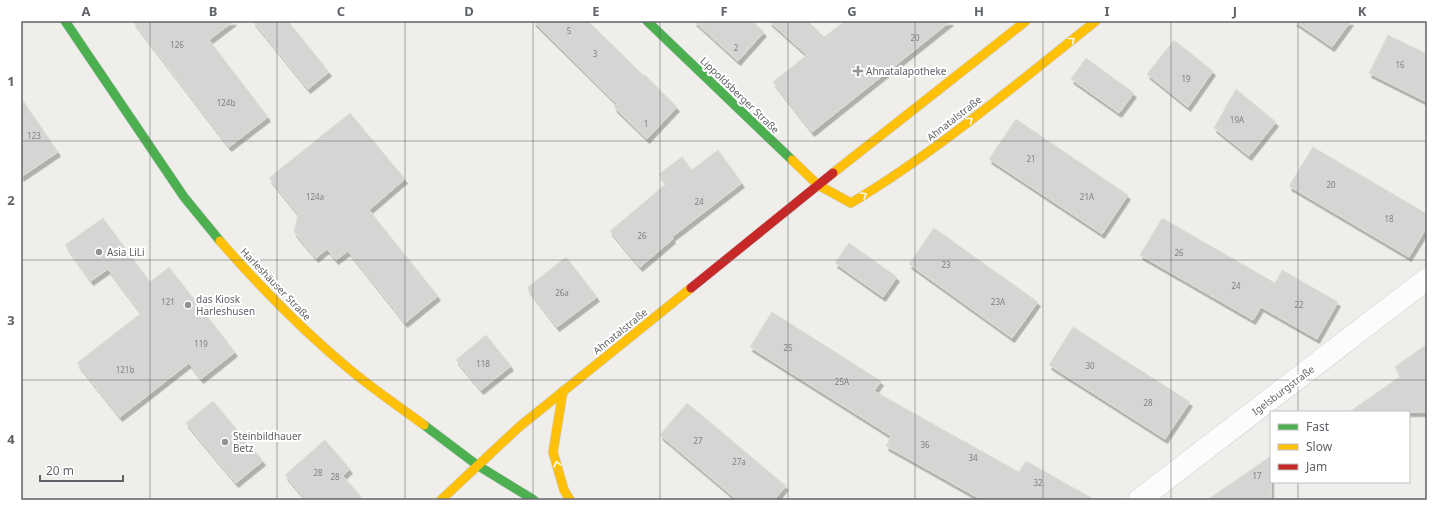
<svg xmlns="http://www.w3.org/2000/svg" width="1448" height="521" viewBox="0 0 1448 521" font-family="'Noto Sans',sans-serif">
  <defs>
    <filter id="shadow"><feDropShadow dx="2.5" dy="4.5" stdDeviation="0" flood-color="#0004"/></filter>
  </defs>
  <rect width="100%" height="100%" fill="#efeeea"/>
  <g fill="#d6d5d3" stroke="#deddd9" filter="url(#shadow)">
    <path d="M133,21H234L209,40L268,117L229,147Z"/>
    <path d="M253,21H288L329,72L308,89Z"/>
    <path d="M533,21H588L644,76L645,75L677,107L647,139L614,107L617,104Z"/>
    <path d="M694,21H752L764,32L738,61Z"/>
    <path d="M769,21H808L824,37L845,21H951L812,132L773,82L807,55Z"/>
    <path d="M1294,21H1351L1332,47Z"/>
    <path d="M1388,35L1427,54V102L1369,73Z"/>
    <path d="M1174,40L1213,71L1188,107L1147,74Z"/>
    <path d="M1086,58L1134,93L1119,113L1071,79Z"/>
    <path d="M1236,89L1276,122L1249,156L1214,128Z"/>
    <path d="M21,98L58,152L21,177Z"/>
    <path d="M350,113L405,179L369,210L438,296L405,323L348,251L336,260L327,249L316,258L294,232L298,214L269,178Z"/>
    <path d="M1016,119L1128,195L1102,234L989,159Z"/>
    <path d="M1313,147L1427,214V227L1409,257L1289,186Z"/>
    <path d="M718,150L742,183L672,237L673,239L640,267L610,231L666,184L659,174L682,157L692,170Z"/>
    <path d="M103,218L150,282L169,267L235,352L201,379L189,363L120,417L77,363L141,313L108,269L91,281L65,245Z"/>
    <path d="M1162,218L1275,283L1282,270L1338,302L1317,339L1261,307L1253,320L1140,255Z"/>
    <path d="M934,228L1038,302L1012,338L909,264Z"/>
    <path d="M849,243L897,277L883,297L835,263Z"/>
    <path d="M566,257L597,297L557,327L527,288Z"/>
    <path d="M772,312L881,381L874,391L1019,472L1026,461L1095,500H982L886,446L891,436L750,347Z"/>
    <path d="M1073,327L1190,402L1165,439L1049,365Z"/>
    <path d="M486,335L511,366L481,390L456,360Z"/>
    <path d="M1427,344V412H1349L1401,376L1395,367Z"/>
    <path d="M213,401L263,461L236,483L186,423Z"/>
    <path d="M687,403L786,486L774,500H737L660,435Z"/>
    <path d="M325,440L350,469L343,476L364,500H306L285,475Z"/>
    <path d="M1271,456V500H1207Z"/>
  </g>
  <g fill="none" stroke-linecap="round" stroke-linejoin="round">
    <defs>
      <path id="street" d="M1139,500L1427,279"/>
      <g id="fast">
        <path d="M65,21L184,197L220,241"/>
        <path d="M647,21L792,160"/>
        <path d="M424,425L477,465L534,500"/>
      </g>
      <g id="slow">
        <path d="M792,160L818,185L851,203C938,151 1016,84 1096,21"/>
        <path d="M833,173L1026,21"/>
        <path d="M220,241C261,288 305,333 354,373C376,391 401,408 424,425"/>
        <path d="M563,391L553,452L564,490L570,500"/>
        <path d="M441,500L519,427L691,288"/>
      </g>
      <path id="jam" d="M691,288L833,173"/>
    </defs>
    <use href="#street" stroke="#cbcccc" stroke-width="23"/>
    <use href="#fast" stroke="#cacacb" stroke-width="10"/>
    <use href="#slow" stroke="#cacacb" stroke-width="10"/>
    <use href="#jam" stroke="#cacacb" stroke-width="10"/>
    <use href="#street" stroke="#fdfcfc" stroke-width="22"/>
    <use href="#fast" stroke="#4caf50" stroke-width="9"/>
    <use href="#slow" stroke="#ffc107" stroke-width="9"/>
    <use href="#jam" stroke="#c62828" stroke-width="9"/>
  </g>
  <defs><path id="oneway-chevron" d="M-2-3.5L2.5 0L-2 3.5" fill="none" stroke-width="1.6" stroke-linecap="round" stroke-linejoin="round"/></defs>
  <g stroke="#f6fbf6">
    <use href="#oneway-chevron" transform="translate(1072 40) rotate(-38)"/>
    <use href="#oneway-chevron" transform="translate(970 120) rotate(-38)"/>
    <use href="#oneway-chevron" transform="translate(864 195) rotate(-31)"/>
    <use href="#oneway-chevron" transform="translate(557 464) rotate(-105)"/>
  </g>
  <path fill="none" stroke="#5f6368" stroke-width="1" stroke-opacity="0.55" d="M150,21V500M277,21V500M405,21V500M533,21V500M660,21V500M788,21V500M915,21V500M1043,21V500M1171,21V500M1298,21V412M21,141H1427M21,260H1427M21,380H1427M1298,482V500"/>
  <g fill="#919496" stroke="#fff" stroke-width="1.5">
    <path d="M856 65h4v4h4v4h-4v4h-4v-4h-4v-4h4z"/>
    <circle cx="99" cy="252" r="4"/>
    <circle cx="188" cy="305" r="4"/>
    <circle cx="225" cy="442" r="4"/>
  </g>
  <g text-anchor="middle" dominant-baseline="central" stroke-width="4" stroke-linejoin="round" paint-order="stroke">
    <g font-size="8" fill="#7e8184">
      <text x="569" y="30">5</text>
      <text x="915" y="37">20</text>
      <text x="177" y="44">126</text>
      <text x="736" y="47">2</text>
      <text x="595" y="53">3</text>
      <text x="1400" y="64">16</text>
      <text x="1186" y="78">19</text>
      <text x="226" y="102">124b</text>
      <text x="1237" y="119">19A</text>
      <text x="646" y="123">1</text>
      <text x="34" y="135">123</text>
      <text x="1031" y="158">21</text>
      <text x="1331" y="184">20</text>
      <text x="315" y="196">124a</text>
      <text x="1087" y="196">21A</text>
      <text x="699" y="201">24</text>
      <text x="1389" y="218">18</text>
      <text x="642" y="235">26</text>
      <text x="1179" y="252">26</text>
      <text x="946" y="264">23</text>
      <text x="1236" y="285">24</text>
      <text x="562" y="292">26a</text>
      <text x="168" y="301">121</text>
      <text x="998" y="301">23A</text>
      <text x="1299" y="304">22</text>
      <text x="201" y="343">119</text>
      <text x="788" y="347">25</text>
      <text x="483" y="363">118</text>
      <text x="1090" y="365">30</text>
      <text x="125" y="369">121b</text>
      <text x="842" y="381">25A</text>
      <text x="1148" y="402">28</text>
      <text x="698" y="440">27</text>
      <text x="925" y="444">36</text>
      <text x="973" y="457">34</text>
      <text x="739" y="461">27a</text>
      <text x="318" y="472">28</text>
      <text x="1257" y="475">17</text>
      <text x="335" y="476">28</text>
      <text x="1038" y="482">32</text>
    </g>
    <g font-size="10" fill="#5f6368" stroke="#fff" text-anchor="start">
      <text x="866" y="71">Ahnatalapotheke</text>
      <text x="107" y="252">Asia LiLi</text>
      <text x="196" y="299">das Kiosk<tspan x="196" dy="12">Harleshusen</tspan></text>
      <text x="233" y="436">Steinbildhauer<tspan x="233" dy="12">Betz</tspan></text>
    </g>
    <g font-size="10" fill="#5f6368" stroke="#fff">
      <text transform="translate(740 95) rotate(44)">Lippoldsberger Straße</text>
      <text transform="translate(954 118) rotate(-38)">Ahnatalstraße</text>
      <text transform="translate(276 284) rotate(46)">Harleshäuser Straße</text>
      <text transform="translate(620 331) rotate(-39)">Ahnatalstraße</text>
      <text transform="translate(1283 390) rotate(-37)">Igelsburgstraße</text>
    </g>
  </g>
  <rect width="1448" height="521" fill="none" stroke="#ffffff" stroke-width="44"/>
  <rect x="1270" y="411" width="140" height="72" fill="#ffffff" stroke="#bfc1c3"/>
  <rect x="1278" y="424" width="20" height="6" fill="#4caf50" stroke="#bfc1c3"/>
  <text x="1306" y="431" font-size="12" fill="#5f6368">Fast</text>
  <rect x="1278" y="444" width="20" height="6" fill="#ffc107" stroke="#bfc1c3"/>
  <text x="1306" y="451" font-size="12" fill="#5f6368">Slow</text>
  <rect x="1278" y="464" width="20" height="6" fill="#c62828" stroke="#bfc1c3"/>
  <text x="1306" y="471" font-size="12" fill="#5f6368">Jam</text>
  <path d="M40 475v6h83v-6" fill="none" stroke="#5f6368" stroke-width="2"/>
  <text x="46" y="475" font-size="12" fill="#5f6368" stroke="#ffffff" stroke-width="3" paint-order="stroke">20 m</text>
  <rect x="22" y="22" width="1404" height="477" fill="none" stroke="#5f6368" stroke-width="1.5"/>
  <g font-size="13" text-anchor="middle" font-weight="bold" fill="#5f6368">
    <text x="86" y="16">A</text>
    <text x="213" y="16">B</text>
    <text x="341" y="16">C</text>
    <text x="469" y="16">D</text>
    <text x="596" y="16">E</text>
    <text x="724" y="16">F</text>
    <text x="852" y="16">G</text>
    <text x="979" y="16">H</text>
    <text x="1107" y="16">I</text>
    <text x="1235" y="16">J</text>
    <text x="1362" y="16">K</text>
    <text x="11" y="86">1</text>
    <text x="11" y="205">2</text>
    <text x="11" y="325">3</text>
    <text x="11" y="444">4</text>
  </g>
</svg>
